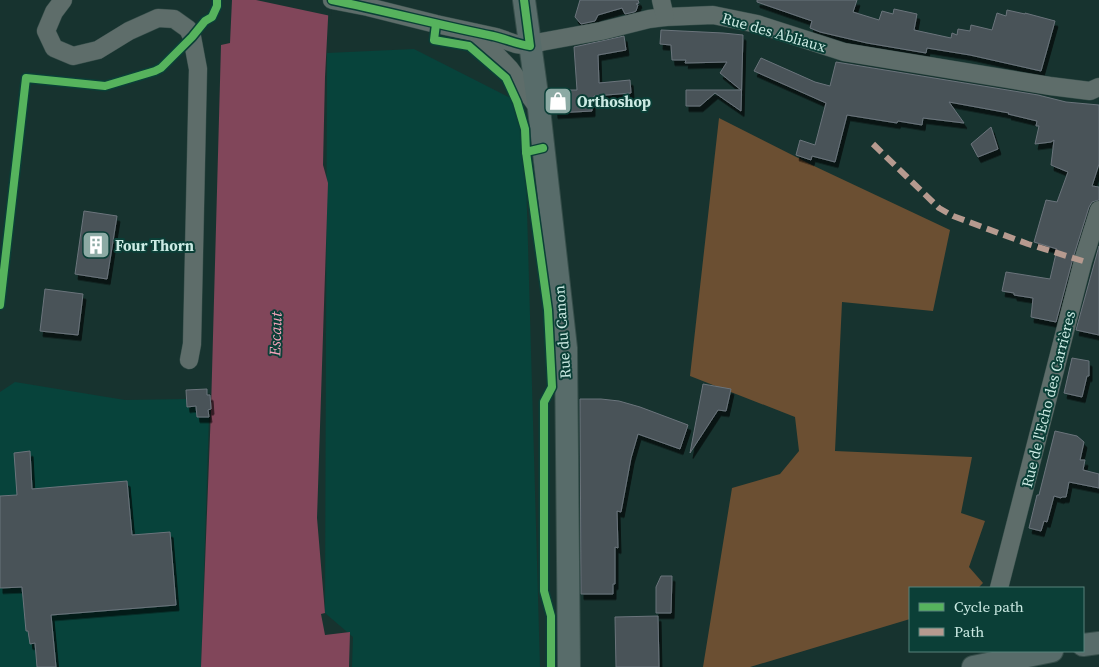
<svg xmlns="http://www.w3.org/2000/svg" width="1099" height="667" viewBox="0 0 1099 667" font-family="'Source Serif 4',serif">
  <defs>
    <filter id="shadow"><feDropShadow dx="3" dy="5.5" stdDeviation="0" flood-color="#0009"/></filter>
  </defs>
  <rect width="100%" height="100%" fill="#17332f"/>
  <g fill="#07433b">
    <path d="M414,49L524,105L540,667H352L353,637L325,613L327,53Z"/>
    <path d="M15,382L125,400L187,399V407L196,406L197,417H209L201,667H0V392Z"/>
  </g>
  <path fill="#6b4f32" d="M719,118L814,166L950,230L933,311L842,302L835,451L972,457L961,513L985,521L969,567L983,583L978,588H910V619L750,667H703L732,488L780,474L799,451L795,417L690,376Z"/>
  <path fill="#81465a" d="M232,0H329L325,77L323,165L328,183L317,518L325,613L321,614L325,635L350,632L349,667H201L211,409L221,45L230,43Z"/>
  <path fill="#17332f" d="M256,0H332L331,16Z"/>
  <g fill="#485259" stroke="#6b747b" filter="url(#shadow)">
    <path d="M580,0H638L639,3L636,4L638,5L636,11L634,12L625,14L622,8L598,15L595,21L581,24L575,17Z"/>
    <path d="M757,0H857L853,12L879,20L882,11L893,14L894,9L917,14L914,30L951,38L952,33L957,35L958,29L970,31L971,25L992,30L997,13L1006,16L1007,10L1025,14V13L1055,21L1041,71L970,55L927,48L926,53L867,43L820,32L810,28L812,21L757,2Z"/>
    <path d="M661,30L723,33L743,35L741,111L715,93L700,106H686V90H741L720,73L727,62L685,63L686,60H672L671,45L660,44Z"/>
    <path d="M624,36L626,50L598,55L599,83L630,80L631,93L594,96V101H592V111L555,113L554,90H577L574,47Z"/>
    <path d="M761,58L815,82L830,86L836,62L1038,95L1066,102L1099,105V164L1092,186L1099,187V200L1092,202L1089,207L1073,258L1056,322L1031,317L1033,298L1014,295V293L1002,291L1006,272L1050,279L1057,249L1034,242L1046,200L1057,202L1068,172L1051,165L1054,140L1051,142L1035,144L1039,126H1036L1037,121L1008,114L1009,113L949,102L964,123L923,118L922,125L898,121L897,123L847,115L835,162L812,156L811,160L796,155L800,140L815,145L826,103L754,71Z"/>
    <path d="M991,127L998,149L978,157L971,144Z"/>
    <path d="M84,211L117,216L107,279L75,274Z"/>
    <path d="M1099,246V335L1076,330Z"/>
    <path d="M45,289L83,294L78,335L40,331Z"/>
    <path d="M1072,358L1089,361V376H1087L1082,397L1064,393Z"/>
    <path d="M703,384L731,389L726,411L718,410L690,453Z"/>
    <path d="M207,389V395H210L211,409L208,410L209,417H197L196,406L187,407L186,390Z"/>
    <path d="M580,399H601L619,401L640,407L688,425L680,449L638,434L631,458L621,512L617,511L618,548L615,547V584H613V594H581Z"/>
    <path d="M1055,431L1077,436L1084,442L1080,460H1085L1083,470L1099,474V488L1069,482L1066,497H1062L1061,498L1054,496L1047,522L1044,521L1041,531L1029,528L1037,495H1039Z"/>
    <path d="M30,451L32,489L127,481L132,535L170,532L176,605L51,615L56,667H37L35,643L30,644L28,631H26L22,587L0,588V496L17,495L14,453Z"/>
    <path d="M661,576H672L671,613H656V587Z"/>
    <path d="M658,616L659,667H616L615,617Z"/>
  </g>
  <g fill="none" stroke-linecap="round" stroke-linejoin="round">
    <defs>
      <g id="minor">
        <path d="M63,0L54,12L46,31L54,48L73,56L98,50L129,31L158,18L174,19L188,29L192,37L198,69L192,344L189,360"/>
        <path d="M332,0L368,7L436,24L496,37L516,44L530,46L541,42L601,31L649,19L665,17L713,15L757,24L844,52L1050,86L1090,91L1099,87"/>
        <path d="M661,0L665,17"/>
        <path d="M476,33L510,69L539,109"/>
        <path d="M999,588L1083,261L1099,210"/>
      </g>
      <g id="major">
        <path d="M524,0L539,109L566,348L569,667"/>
        <path d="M1083,645L1099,643"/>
        <path d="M973,667L1052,651"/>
      </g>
    </defs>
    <use href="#minor" stroke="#364e4a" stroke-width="19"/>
    <use href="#major" stroke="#364e4a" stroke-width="24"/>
    <use href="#minor" stroke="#5e6d6a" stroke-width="18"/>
    <use href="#major" stroke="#586c6a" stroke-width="22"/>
    <path stroke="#b69a8f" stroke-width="6" stroke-dasharray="12 6" stroke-linecap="butt" d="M873,144L939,208L953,216L1028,244L1083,261"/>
    <defs>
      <g id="cycleway">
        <path d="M332,0C386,11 439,25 493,36C506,39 517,44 530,46L524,0"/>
        <path d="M436,24L434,40L469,46L506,78L517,102L525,129L526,152L543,148"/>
        <path d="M526,152L548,310L552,387L544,402V591L551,616V667"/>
        <path d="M0,305L26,78L105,86L155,71L161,68L192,37L205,21L212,17L217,6V0"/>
      </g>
    </defs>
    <use href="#cycleway" stroke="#0b3f37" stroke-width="11"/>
    <use href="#cycleway" stroke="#56b35d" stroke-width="8"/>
  </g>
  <defs>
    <symbol id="shop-square" viewBox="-11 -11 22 22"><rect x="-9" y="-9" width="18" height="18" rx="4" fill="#8caaa4" stroke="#0b3f37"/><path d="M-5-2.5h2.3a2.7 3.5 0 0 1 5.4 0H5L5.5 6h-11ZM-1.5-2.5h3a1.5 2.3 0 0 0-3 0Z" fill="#fff"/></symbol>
    <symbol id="building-square" viewBox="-11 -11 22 22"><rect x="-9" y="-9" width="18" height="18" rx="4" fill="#8caaa4" stroke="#0b3f37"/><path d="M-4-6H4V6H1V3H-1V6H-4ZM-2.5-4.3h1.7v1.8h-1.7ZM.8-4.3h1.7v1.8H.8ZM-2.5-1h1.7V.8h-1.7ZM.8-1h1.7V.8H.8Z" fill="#fff"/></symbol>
  </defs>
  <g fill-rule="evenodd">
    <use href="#shop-square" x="542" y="85" width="32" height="32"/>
    <use href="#building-square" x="80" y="229" width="32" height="32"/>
  </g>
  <g text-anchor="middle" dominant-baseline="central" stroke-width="4" stroke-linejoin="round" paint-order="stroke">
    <g font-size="15" fill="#cbeae3" stroke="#0b3f37">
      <text transform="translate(774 32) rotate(16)">Rue des Abliaux</text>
      <text transform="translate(562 332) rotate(-94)">Rue du Canon</text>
      <text transform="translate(1048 399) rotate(-76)">Rue de l'Echo des Carrières</text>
    </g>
    <g font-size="15" font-weight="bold" fill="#cbeae3" stroke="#0b3f37" text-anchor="start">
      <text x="577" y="101">Orthoshop</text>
      <text x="115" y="245">Four Thorn</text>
    </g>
    <g font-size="16" font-style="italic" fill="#f4a3bb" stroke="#0b3f37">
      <text transform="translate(275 334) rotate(-88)">Escaut</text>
    </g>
  </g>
  <rect x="909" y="587" width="175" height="65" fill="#0b3f37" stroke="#58837c"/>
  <rect x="919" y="603" width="25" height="8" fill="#56b35d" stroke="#58837c"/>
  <text x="954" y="612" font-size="15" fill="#cbeae3">Cycle path</text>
  <rect x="919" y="628" width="25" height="8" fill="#b69a8f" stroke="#58837c"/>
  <text x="954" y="637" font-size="15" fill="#cbeae3">Path</text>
</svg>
